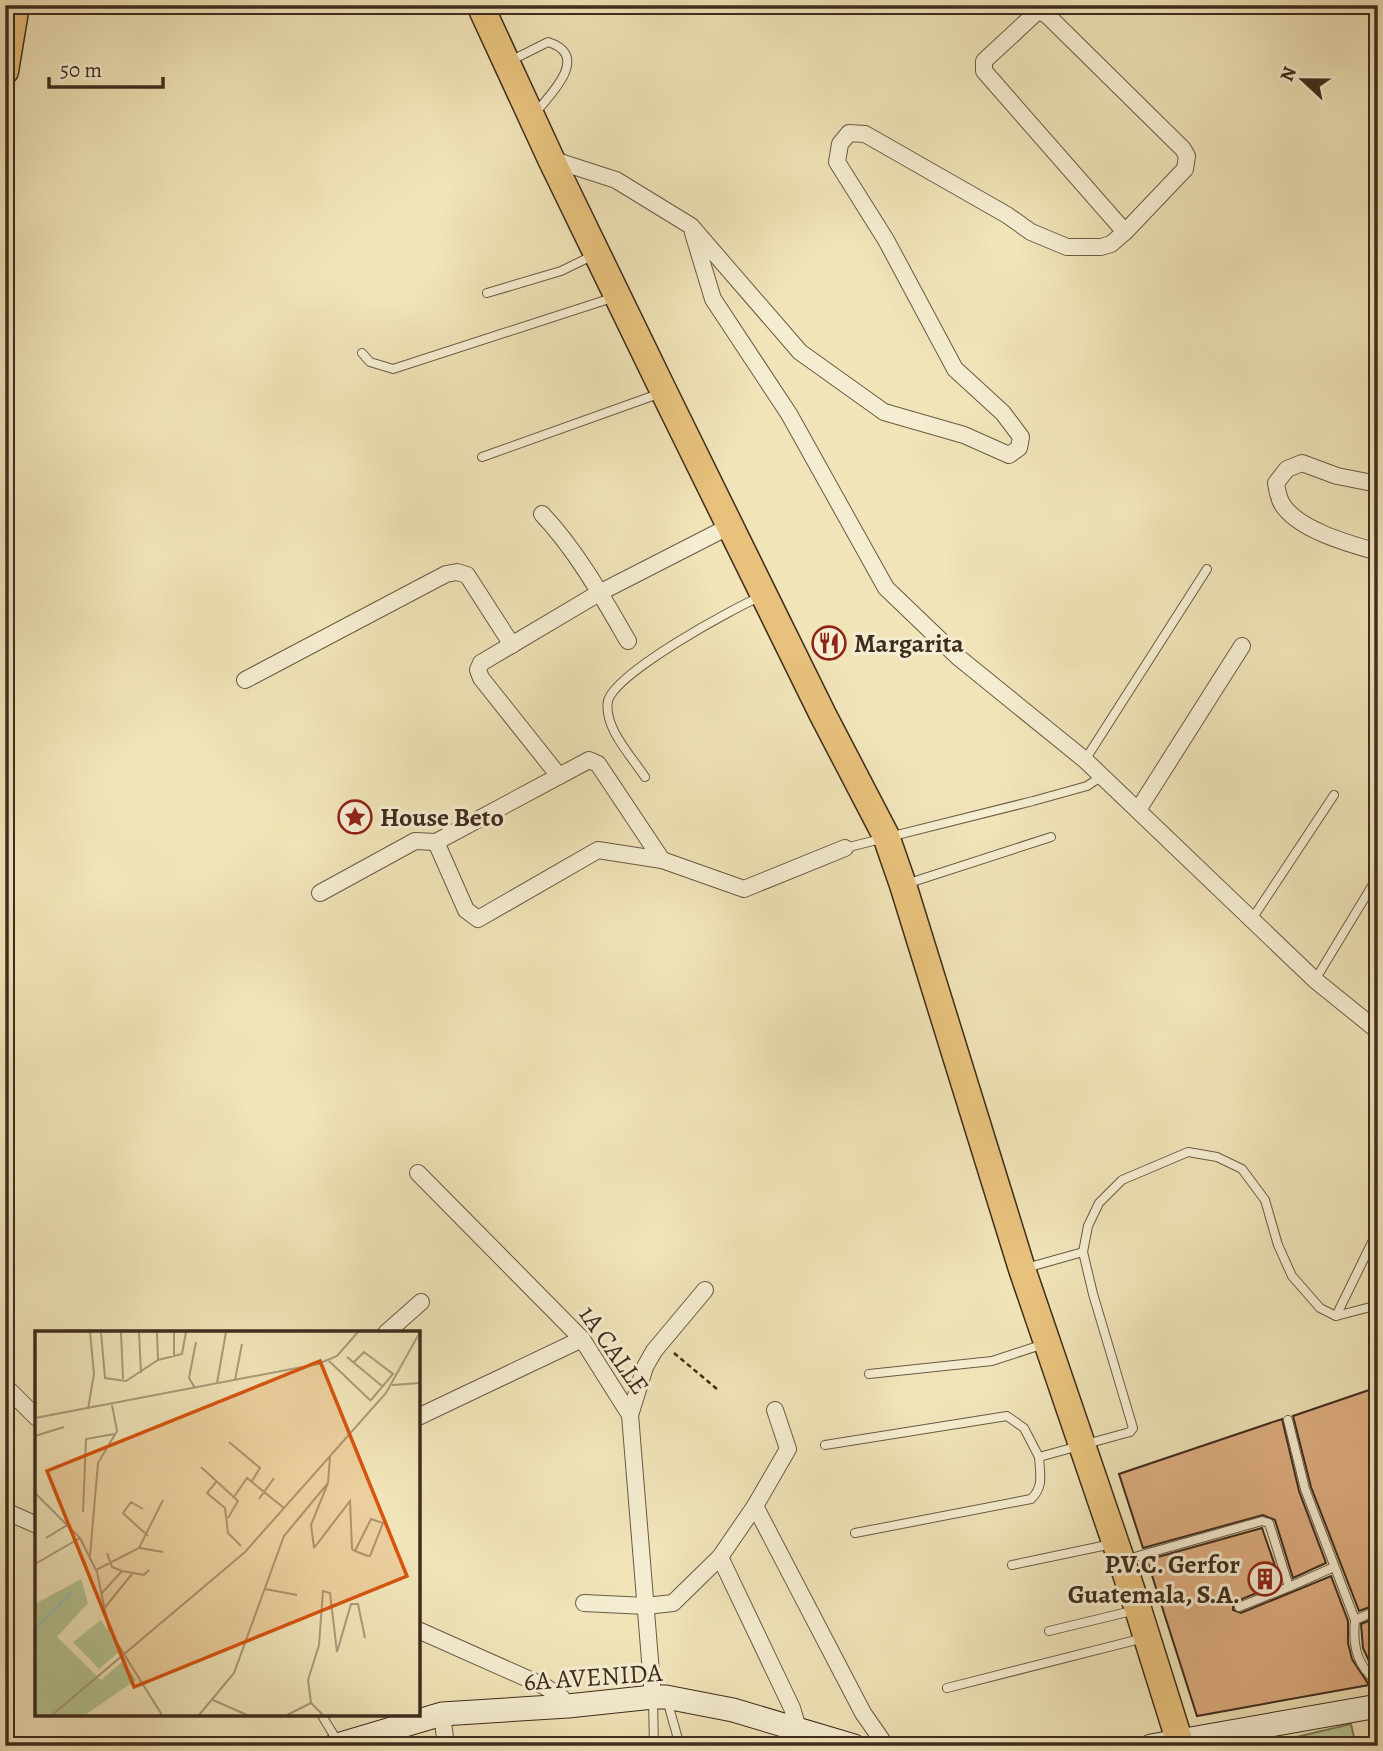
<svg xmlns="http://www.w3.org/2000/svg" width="1383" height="1751" viewBox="0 0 1383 1751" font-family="Alegreya,serif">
  <rect width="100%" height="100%" fill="#f0e4b8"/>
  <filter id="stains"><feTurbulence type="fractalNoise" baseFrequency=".00286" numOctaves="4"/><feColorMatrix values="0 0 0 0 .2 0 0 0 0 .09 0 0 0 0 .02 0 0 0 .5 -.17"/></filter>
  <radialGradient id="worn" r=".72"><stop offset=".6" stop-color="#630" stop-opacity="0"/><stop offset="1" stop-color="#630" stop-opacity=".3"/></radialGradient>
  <path fill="#b5c593" stroke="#7a7858" stroke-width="2" d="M1351,1724L1356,1746H1258Z"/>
  <g fill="#dfaf82" stroke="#3e2c1e" stroke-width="2">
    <path d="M1378,1387V1604L1359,1611L1311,1487L1293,1416Z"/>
    <path d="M1282,1419L1299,1491L1326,1563L1293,1578L1275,1520L1263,1515L1143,1548L1119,1474Z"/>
    <path d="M1262,1528L1281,1583L1237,1601L1233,1605V1610L1241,1613L1331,1576L1348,1621V1643L1352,1659L1369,1685L1197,1716L1147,1560Z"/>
    <path d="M1378,1617V1667L1372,1668L1363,1648L1361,1624Z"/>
  </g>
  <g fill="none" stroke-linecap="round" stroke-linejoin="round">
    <defs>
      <g id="lane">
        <path d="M510,61L548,42C591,55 551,94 536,112"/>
        <path d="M487,293L561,271L594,255"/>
        <path d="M362,353L370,362L393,369L615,297"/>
        <path d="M482,457L661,393"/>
        <path d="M1085,760L1207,569"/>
        <path d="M645,777C632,757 603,727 608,701C615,673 733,608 762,596"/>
        <path d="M845,848L1033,801L1087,786L1102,776"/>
        <path d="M906,884L1051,837"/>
        <path d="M1252,919L1334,795"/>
        <path d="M1315,980L1378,876"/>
        <path d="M1026,1268L1083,1252"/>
        <path d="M1336,1316L1378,1230"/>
        <path d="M869,1374L992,1361L1044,1344"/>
        <path d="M1288,1420L1305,1489L1355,1620"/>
        <path d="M825,1445L1007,1416L1024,1428L1039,1457L1130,1432L1133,1428L1093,1294L1083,1252L1088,1226L1099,1203L1122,1180L1188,1152L1217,1157L1242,1169L1265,1200L1278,1245L1292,1276L1320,1308L1336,1316L1378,1305"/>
        <path d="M855,1533L1031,1499C1044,1487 1040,1474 1039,1457"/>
        <path d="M1124,1560L1262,1521L1269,1523L1289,1587L1334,1567"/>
        <path d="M1012,1565L1112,1544"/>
        <path d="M1239,1607L1289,1587"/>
        <path d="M1049,1631L1136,1610"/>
        <path d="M1378,1673L1370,1675L1378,1686"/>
        <path d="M1370,1675C1355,1660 1353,1641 1355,1620L1378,1610"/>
        <path d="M947,1688L1144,1638"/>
        <path d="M653,1700L654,1746"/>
        <path d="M667,1700L680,1746"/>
        <path d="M321,1714L338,1742"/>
      </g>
      <g id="street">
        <path d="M551,159L616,180L691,226L800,352L884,412L964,435L1009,455L1019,448L1021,437L1003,413L955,369L886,240L837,162L840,144L849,133L865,134L1007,215L1031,232L1067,247H1101L1111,244L1125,232L1185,169L1187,156L1183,149L1047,15L1038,11L984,61V71L1125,232"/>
        <path d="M693,233L713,299L789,414L886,588L958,657L1085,760L1315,980L1378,1031"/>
        <path d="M1378,484L1337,476L1302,463L1287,469L1276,483C1277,490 1278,497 1282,504C1298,530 1350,544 1378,552"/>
        <path d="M542,514C577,551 603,598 628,641"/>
        <path d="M245,680L446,574L457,572L467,575L512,645"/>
        <path d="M559,776L481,678L478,670L481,663L599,593L730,526"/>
        <path d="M1138,810L1242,646"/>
        <path d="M436,842L466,910L478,919L598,850L662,860L744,889L845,848"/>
        <path d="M320,893L415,841L436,842L589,760L598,764L662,860"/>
        <path d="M418,1173L582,1339L630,1415L653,1697"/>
        <path d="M386,1333L421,1302"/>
        <path d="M5,1386L37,1418"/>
        <path d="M630,1415L645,1367L654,1351L705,1290"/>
        <path d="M418,1417L582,1339"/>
        <path d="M755,1506L863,1713L886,1746"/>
        <path d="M5,1511L37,1525"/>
        <path d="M720,1557L792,1708L798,1728"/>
        <path d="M584,1603L646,1606L673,1603L720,1557L755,1506L788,1449L775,1410"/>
        <path d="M418,1630L544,1686L561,1697L568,1706"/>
        <path d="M442,1714L446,1746"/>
      </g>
      <g id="secondary">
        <path d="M334,1746L442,1714L568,1706L653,1697H666L733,1710L854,1746"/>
        <path d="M1151,1746L1378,1706"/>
      </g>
      <g id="primary">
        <path d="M480,5L551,159L664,392L823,715L886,836L903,885L1022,1269L1138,1609L1181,1746"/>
        <path d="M5,71L16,5"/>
      </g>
    </defs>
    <use href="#lane" stroke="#6a5a44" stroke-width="10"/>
    <use href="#street" stroke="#6a5a44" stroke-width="18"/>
    <use href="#secondary" stroke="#3e2c1e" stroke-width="25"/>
    <use href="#primary" stroke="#3e2c1e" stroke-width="29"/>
    <path stroke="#3e2c1e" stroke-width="2.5" stroke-dasharray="5 3.5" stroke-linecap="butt" d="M674,1353L717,1389"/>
    <use href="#lane" stroke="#f5edd1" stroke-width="8"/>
    <use href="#street" stroke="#f5edd1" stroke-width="16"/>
    <use href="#secondary" stroke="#f5edd1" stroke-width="23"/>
    <use href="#primary" stroke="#e8c27c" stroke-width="26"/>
  </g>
  <defs>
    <symbol id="restaurant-ring" viewBox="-11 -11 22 22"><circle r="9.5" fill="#f5edd1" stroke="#8f2418" stroke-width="1.5"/><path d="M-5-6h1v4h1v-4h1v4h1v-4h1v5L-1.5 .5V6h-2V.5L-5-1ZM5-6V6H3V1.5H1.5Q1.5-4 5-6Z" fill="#8f2418"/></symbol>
    <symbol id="sight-ring" viewBox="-11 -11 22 22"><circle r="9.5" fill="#f5edd1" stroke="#8f2418" stroke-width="1.5"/><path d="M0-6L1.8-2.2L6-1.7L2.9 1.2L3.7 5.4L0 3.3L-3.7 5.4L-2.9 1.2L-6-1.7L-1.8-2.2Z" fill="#8f2418"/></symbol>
    <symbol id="building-ring" viewBox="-11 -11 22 22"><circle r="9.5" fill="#f5edd1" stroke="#8f2418" stroke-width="1.5"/><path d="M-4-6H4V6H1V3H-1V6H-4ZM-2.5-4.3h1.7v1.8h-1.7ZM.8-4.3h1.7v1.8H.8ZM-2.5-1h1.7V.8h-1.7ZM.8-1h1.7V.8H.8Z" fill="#8f2418"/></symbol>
  </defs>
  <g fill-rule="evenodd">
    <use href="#restaurant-ring" x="810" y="624" width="38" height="38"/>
    <use href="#sight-ring" x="336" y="798" width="38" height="38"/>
    <use href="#building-ring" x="1246" y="1560" width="38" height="38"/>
  </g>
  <g text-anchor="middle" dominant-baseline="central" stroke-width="6" stroke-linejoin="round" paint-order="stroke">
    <g font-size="26" font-weight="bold" fill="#3e2c1e" stroke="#f5edd1" text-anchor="start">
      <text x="854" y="643">Margarita</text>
      <text x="380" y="817">House Beto</text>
      <text x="1240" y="1564" text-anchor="end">P.V.C. Gerfor<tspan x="1240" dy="30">Guatemala, S.A.</tspan></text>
    </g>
    <g font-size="26" fill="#3e2c1e" stroke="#f5edd1">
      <text transform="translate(614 1350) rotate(55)">1A CALLE</text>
      <text transform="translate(593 1677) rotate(-4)">6A AVENIDA</text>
    </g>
  </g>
  <g transform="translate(35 1331)">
    <rect width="385" height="385" fill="#f0e4b8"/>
    <path d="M46,248L53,272L22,306L66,349L88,330L101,349L50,384H0V273ZM66,289L85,320L64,338L38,311Z" fill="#b5c593"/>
    <path fill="none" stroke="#9bbfab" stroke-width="3.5" d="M0,298L36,262"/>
    <path fill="none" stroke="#a99a7a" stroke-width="2" d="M66,1L70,47L91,50L123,29L147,23L151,1M86,1L88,48M104,1L106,42M122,1L123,29M139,25V1M312,26L347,55M294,30L336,70M318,32L329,21L358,43L336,69M200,49L207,13M182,52L191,1M357,54L385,52M160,57L154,47L161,11M53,78L59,43L55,1M0,87L283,33L302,25L323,1M0,105L29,96M194,111L225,137L217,150M166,136L203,170L193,187M181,151L172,162L190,177L193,202L206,215M0,162L45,207L62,241L74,299L127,384M199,166L212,147L249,177M224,168L239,147M108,178L96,171L88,182L113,205M48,181L51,108L79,103M11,207L34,193M105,217L128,221M279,217L315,170L317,218L320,220L333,225H335L348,192L336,188L320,220M279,217L276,194L293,152L295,126M72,222L77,236L87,240L109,244L114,239M55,225L63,132L82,100L77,74M0,233L45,207M61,239L104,217L128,169M230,258L262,264M66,263L87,240M67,280L97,243M178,369L212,384M17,384L210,221L351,62L385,1M164,384L199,342L249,205L293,152M252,384L276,372M288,384L276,372L273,349L284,314L288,260L295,262L302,321L316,273H323L330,307"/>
    <path fill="#d7540e" fill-opacity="0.15" stroke="#d7540e" stroke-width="3.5" d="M285,30L372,245L99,356L12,140Z"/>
    <rect width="385" height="385" fill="none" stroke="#3e2c1e" stroke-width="3.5"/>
  </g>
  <rect width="1383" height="1751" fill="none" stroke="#f0e4b8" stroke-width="28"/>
  <rect x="7" y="7" width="1369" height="1737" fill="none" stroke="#3e2c1e" stroke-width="3.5"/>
  <rect x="14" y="14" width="1355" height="1723" fill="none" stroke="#3e2c1e" stroke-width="2"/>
  <g transform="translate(1303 80) rotate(292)" stroke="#f5edd1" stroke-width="5" paint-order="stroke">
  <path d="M0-5L12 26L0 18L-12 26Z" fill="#3e2c1e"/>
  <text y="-10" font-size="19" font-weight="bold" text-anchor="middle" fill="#3e2c1e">N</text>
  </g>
  <path d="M49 77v10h114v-10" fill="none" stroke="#3e2c1e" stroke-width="3.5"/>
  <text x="60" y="77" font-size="21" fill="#3e2c1e" stroke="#f5edd1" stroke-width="5" paint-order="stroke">50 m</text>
  <rect width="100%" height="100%" filter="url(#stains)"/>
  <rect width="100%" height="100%" fill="url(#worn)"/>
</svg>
